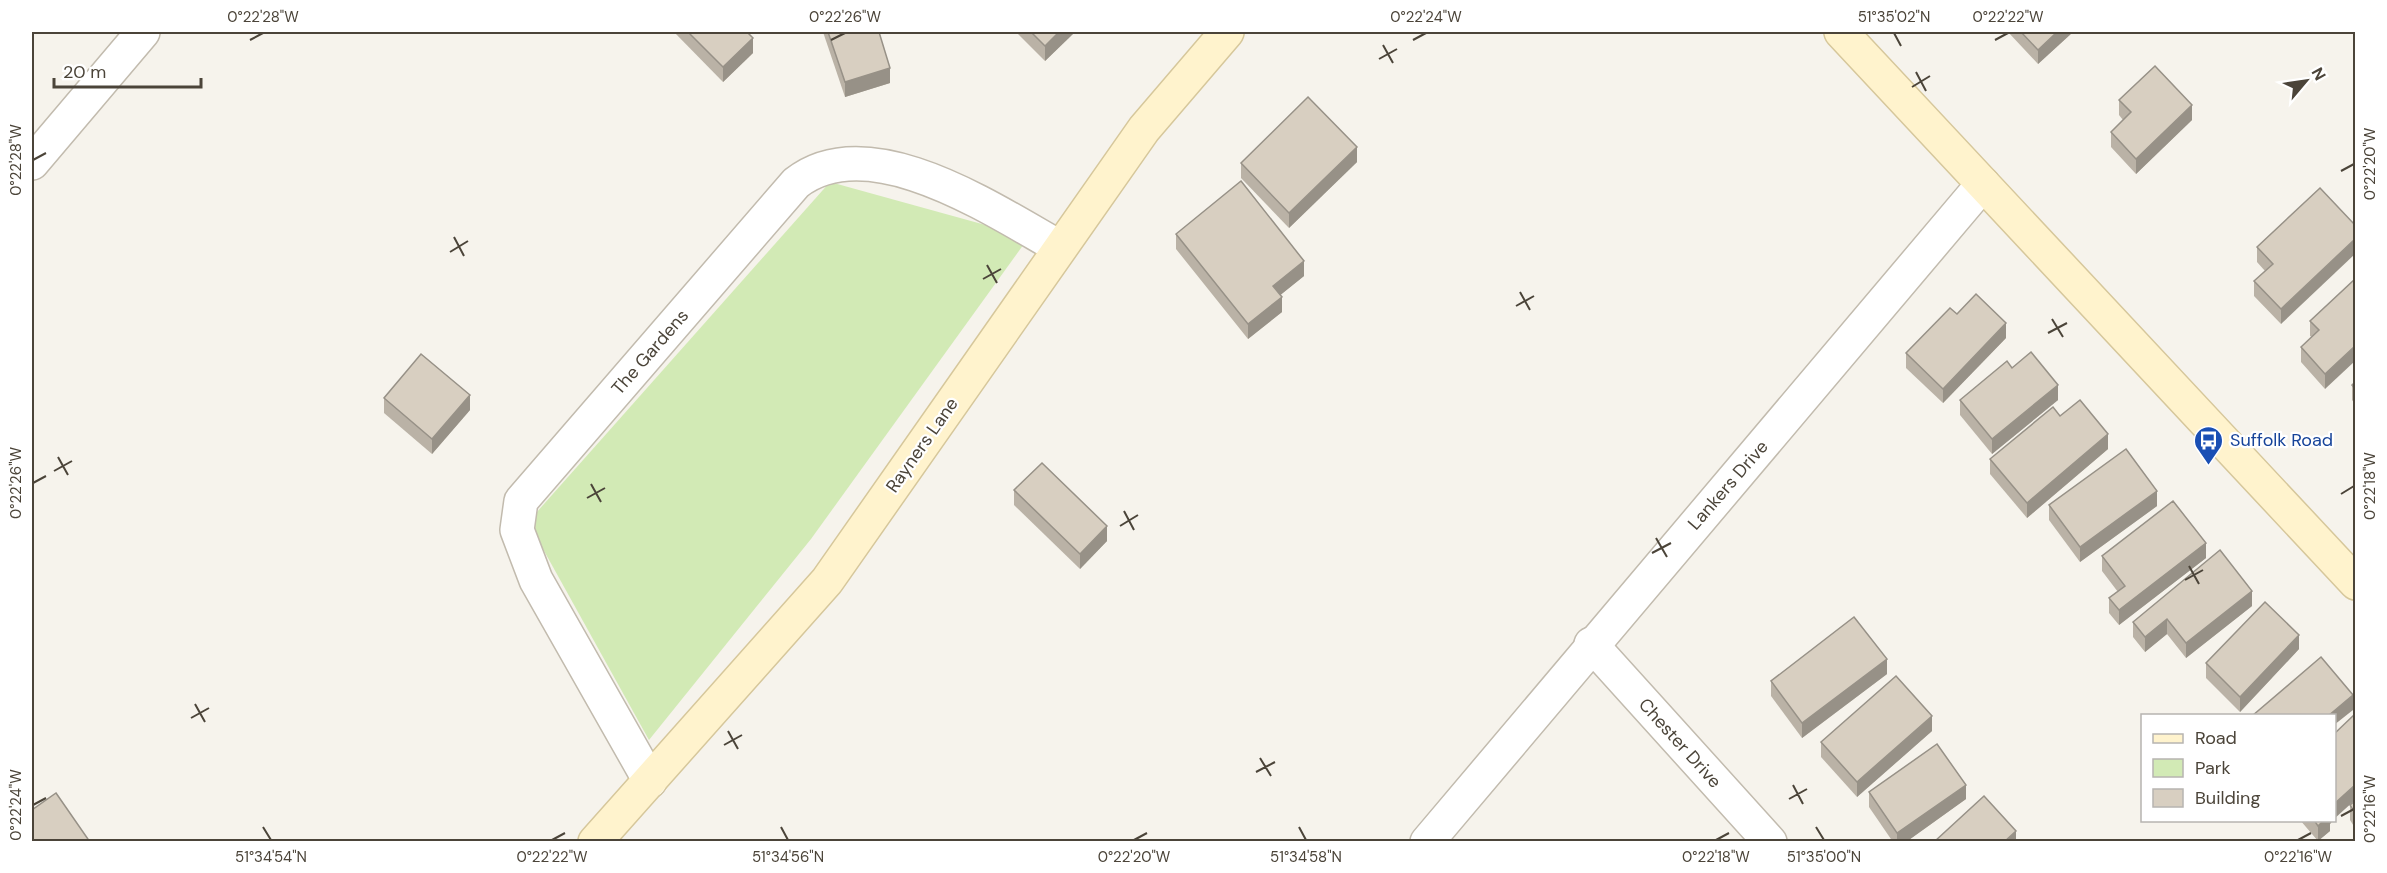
<svg xmlns="http://www.w3.org/2000/svg" width="2387" height="873" viewBox="0 0 2387 873" font-family="'DM Sans',sans-serif">
  <rect width="100%" height="100%" fill="#f6f3ec"/>
  <path fill="#d2eab5" d="M830,182L1029,237L811,539L649,740L528,522Z"/>
  <g fill="none" stroke-linecap="round" stroke-linejoin="round">
    <defs>
      <g id="street">
        <path d="M32,163L143,32"/>
        <path d="M1591,644L1770,842"/>
        <path d="M650,781L536,580L517,530L521,501L796,183C869,126 993,210 1059,247"/>
        <path d="M1427,842L1983,184"/>
      </g>
      <g id="secondary">
        <path d="M1841,32L2356,583"/>
        <path d="M595,842L827,581L1144,129L1227,32"/>
      </g>
    </defs>
    <use href="#street" stroke="#c2bbae" stroke-width="36"/>
    <use href="#secondary" stroke="#d6c79b" stroke-width="36"/>
    <use href="#street" stroke="#fff" stroke-width="33"/>
    <use href="#secondary" stroke="#fff3cd" stroke-width="33"/>
  </g>
  <g fill="#bab2a6">
    <path d="M674,32H747L753,53L723,82Z"/>
    <path d="M823,32H879L890,83L845,97Z"/>
    <path d="M1016,32H1075L1045,61Z"/>
    <path d="M2008,32H2073L2038,64Z"/>
    <path d="M2119,100L2192,120L2136,174L2111,147V132L2123,120L2119,115Z"/>
    <path d="M1357,162L1289,228L1241,178V163Z"/>
    <path d="M2320,188L2281,324L2254,296V281L2265,271L2257,262V247Z"/>
    <path d="M1176,234L1304,276L1280,295L1282,312L1248,339L1176,249Z"/>
    <path d="M2355,279L2325,389L2301,362V347L2312,337L2310,336V321Z"/>
    <path d="M2006,338L1943,403L1906,368V353Z"/>
    <path d="M2012,368L2058,400L1992,454L1960,415V400Z"/>
    <path d="M2355,382V404L2352,400V385Z"/>
    <path d="M384,398L470,410L432,454L384,413Z"/>
    <path d="M2060,416L2108,449L2027,518L1990,474V459Z"/>
    <path d="M1014,490L1107,541L1080,569L1014,505Z"/>
    <path d="M2049,505L2157,506L2080,562L2049,520Z"/>
    <path d="M2102,556L2206,558L2119,625L2109,613V598L2118,592L2102,571Z"/>
    <path d="M2252,606L2186,658L2167,634L2145,652L2133,637V622Z"/>
    <path d="M2299,649L2240,712L2206,678V663Z"/>
    <path d="M1887,674L1802,738L1771,696V681Z"/>
    <path d="M1932,731L1857,797L1821,757V742Z"/>
    <path d="M1869,792L1966,799L1906,842H1893L1869,807Z"/>
    <path d="M2355,801V828L2350,820V805Z"/>
    <path d="M2300,820H2333L2330,824V831L2318,841Z"/>
  </g>
  <g fill="#979187">
    <path d="M1059,32H1075L1045,61V46Z"/>
    <path d="M2057,32H2073L2038,64V50Z"/>
    <path d="M753,38V53L723,82V67Z"/>
    <path d="M890,68V83L845,97V82Z"/>
    <path d="M2192,105V120L2136,174V159Z"/>
    <path d="M1357,147V162L1289,228V213Z"/>
    <path d="M2355,239V254L2281,324V309Z"/>
    <path d="M1304,261V276L1273,301V286Z"/>
    <path d="M1282,297V312L1248,339V324Z"/>
    <path d="M2006,323V338L1943,403V389Z"/>
    <path d="M2355,346V361L2325,389V374Z"/>
    <path d="M2058,385V400L1992,454V439Z"/>
    <path d="M470,395V410L432,454V439Z"/>
    <path d="M2108,434V449L2027,518V503Z"/>
    <path d="M2157,491V506L2080,562V547Z"/>
    <path d="M1107,526V541L1080,569V554Z"/>
    <path d="M2206,543V558L2119,625V610Z"/>
    <path d="M2252,591V606L2186,658V643Z"/>
    <path d="M2167,619V634L2145,652V637Z"/>
    <path d="M2299,635V649L2240,712V697Z"/>
    <path d="M1887,659V674L1802,738V723Z"/>
    <path d="M2353,695V710L2334,725V716H2328Z"/>
    <path d="M1932,716V731L1857,797V782Z"/>
    <path d="M1966,785V799L1906,842H1897V833Z"/>
    <path d="M2355,785V800L2334,819V804Z"/>
    <path d="M2324,820H2333L2330,824V831L2318,841V826Z"/>
    <path d="M2016,831V842H2004Z"/>
  </g>
  <g fill="#d8cfc1" stroke="#979187" stroke-width="1.5">
    <path d="M688,32H747L753,38L723,67Z"/>
    <path d="M828,32H879L890,68L845,82Z"/>
    <path d="M1031,32H1059L1045,46Z"/>
    <path d="M2021,32H2057L2038,50Z"/>
    <path d="M2155,66L2192,105L2136,159L2111,132L2131,112L2119,100Z"/>
    <path d="M1308,97L1357,147L1289,213L1241,163Z"/>
    <path d="M1241,181L1304,261L1273,286L1282,297L1248,324L1176,234Z"/>
    <path d="M2320,188L2355,225V239L2281,309L2254,281L2273,264L2257,247Z"/>
    <path d="M2355,279V346L2325,374L2301,347L2319,330L2310,321Z"/>
    <path d="M1976,294L2006,323L1943,389L1906,353L1950,308L1957,314Z"/>
    <path d="M2031,352L2058,385L1992,439L1960,400L2007,361L2012,368Z"/>
    <path d="M421,354L470,395L432,439L384,398Z"/>
    <path d="M2355,382V389L2352,385Z"/>
    <path d="M2080,400L2108,434L2027,503L1990,459L2053,407L2060,416Z"/>
    <path d="M2126,449L2157,491L2080,547L2049,505Z"/>
    <path d="M1042,463L1107,526L1080,554L1014,490Z"/>
    <path d="M2173,501L2206,543L2119,610L2109,598L2125,586L2102,556Z"/>
    <path d="M2220,550L2252,591L2186,643L2167,619L2145,637L2133,622Z"/>
    <path d="M2265,602L2299,635L2240,697L2206,663Z"/>
    <path d="M1854,617L1887,659L1802,723L1771,681Z"/>
    <path d="M2321,657L2353,695L2328,716H2252Z"/>
    <path d="M1896,676L1932,716L1857,782L1821,742Z"/>
    <path d="M2355,714V785L2334,804V734Z"/>
    <path d="M1937,744L1966,785L1897,833L1869,792Z"/>
    <path d="M56,793L90,842H32V810Z"/>
    <path d="M1984,796L2016,831L2004,842H1934Z"/>
    <path d="M2355,801V813L2350,805Z"/>
    <path d="M2314,820H2324L2318,826Z"/>
  </g>
  <path fill="none" stroke="#4b4439" stroke-width="2" d="M1894,33L1901,46M250,40L263,33M831,40L845,33M1413,40L1426,33M1995,40L2008,33M1383,45L1393,63M1379,59L1397,49M1916,72L1926,91M1912,87L1930,76M33,160L46,153M2341,171L2354,164M454,237L464,256M450,252L468,241M987,265L997,283M983,279L1001,269M1520,292L1530,310M1516,306L1534,296M2052,319L2063,337M2048,333L2067,323M58,457L68,475M54,471L72,461M33,483L46,476M591,484L601,502M2341,494L2354,486M587,498L605,488M1124,511L1134,530M1120,526L1138,515M1656,538L1667,557M1652,553L1671,543M2189,566L2199,584M2185,580L2203,570M195,704L205,722M191,718L209,708M728,731L738,749M724,745L742,735M1260,758L1271,776M1256,772L1275,762M1793,785L1803,804M1789,799L1807,789M33,805L46,798M2341,816L2354,809M263,827L271,840M781,827L788,840M1299,827L1306,840M1816,827L1824,840M552,840L565,833M1134,840L1147,833M1716,840L1729,833M2298,840L2311,833"/>
  <defs>
    <symbol id="bus-pin" viewBox="-11 -11 22 30"><path d="M0 17L-7.5 6A9.5 9.5 0 1 1 7.5 6Z" fill="#1a4fb4" stroke="#fff"/><path d="M-5-6H5V4H4V6H2V4H-2V6H-4V4H-5ZM-3.5-4V0h7V-4ZM-3.5 1.2v1.5H-2V1.2ZM2 1.2v1.5H3.5V1.2Z" fill="#fff"/></symbol>
  </defs>
  <g fill-rule="evenodd">
    <use href="#bus-pin" x="2192" y="424" width="33" height="45"/>
  </g>
  <g text-anchor="middle" dominant-baseline="central" stroke-width="4.5" stroke-linejoin="round" paint-order="stroke">
    <g font-size="18" fill="#4b4439" stroke="#fff">
      <text transform="translate(650 352) rotate(-49)">The Gardens</text>
      <text transform="translate(922 445) rotate(-55)">Rayners Lane</text>
      <text transform="translate(1728 485) rotate(-49)">Lankers Drive</text>
      <text transform="translate(1680 743) rotate(48)">Chester Drive</text>
    </g>
    <g font-size="18" fill="#164399" stroke="#fff" text-anchor="start">
      <text x="2230" y="440">Suffolk Road</text>
    </g>
  </g>
  <rect width="2387" height="873" fill="none" stroke="#ffffff" stroke-width="66"/>
  <rect x="2141" y="714" width="195" height="108" fill="#ffffff" stroke="#b7b4b0" stroke-width="1.5"/>
  <rect x="2153" y="734" width="30" height="9" fill="#fff3cd" stroke="#b7b4b0" stroke-width="1.5"/>
  <text x="2195" y="744" font-size="18" fill="#4b4439">Road</text>
  <rect x="2153" y="759" width="30" height="18" fill="#d2eab5" stroke="#b7b4b0" stroke-width="1.5"/>
  <text x="2195" y="774" font-size="18" fill="#4b4439">Park</text>
  <rect x="2153" y="789" width="30" height="18" fill="#d8cfc1" stroke="#b7b4b0" stroke-width="1.5"/>
  <text x="2195" y="804" font-size="18" fill="#4b4439">Building</text>
  <g transform="translate(2306 81) rotate(61)" stroke="#ffffff" stroke-width="4.5" paint-order="stroke">
  <path d="M0-4.5L10 22L0 15L-10 22Z" fill="#4b4439"/>
  <text y="-9" font-size="16" font-weight="bold" text-anchor="middle" fill="#4b4439">N</text>
  </g>
  <path d="M54 78v9h147v-9" fill="none" stroke="#4b4439" stroke-width="3"/>
  <text x="63" y="78" font-size="18" fill="#4b4439" stroke="#ffffff" stroke-width="4.5" paint-order="stroke">20 m</text>
  <rect x="33" y="33" width="2321" height="807" fill="none" stroke="#4b4439" stroke-width="2"/>
  <g font-size="15" text-anchor="middle" fill="#4b4439">
    <text x="263" y="22">0°22'28"W</text>
    <text x="845" y="22">0°22'26"W</text>
    <text x="1426" y="22">0°22'24"W</text>
    <text x="1894" y="22">51°35'02"N</text>
    <text x="2008" y="22">0°22'22"W</text>
    <text transform="translate(16 160) rotate(-90)" y="5">0°22'28"W</text>
    <text transform="translate(2370 164) rotate(-90)" y="5">0°22'20"W</text>
    <text transform="translate(16 483) rotate(-90)" y="5">0°22'26"W</text>
    <text transform="translate(2370 486) rotate(-90)" y="5">0°22'18"W</text>
    <text transform="translate(16 805) rotate(-90)" y="5">0°22'24"W</text>
    <text transform="translate(2370 809) rotate(-90)" y="5">0°22'16"W</text>
    <text x="271" y="862">51°34'54"N</text>
    <text x="552" y="862">0°22'22"W</text>
    <text x="788" y="862">51°34'56"N</text>
    <text x="1134" y="862">0°22'20"W</text>
    <text x="1306" y="862">51°34'58"N</text>
    <text x="1716" y="862">0°22'18"W</text>
    <text x="1824" y="862">51°35'00"N</text>
    <text x="2298" y="862">0°22'16"W</text>
  </g>
</svg>
